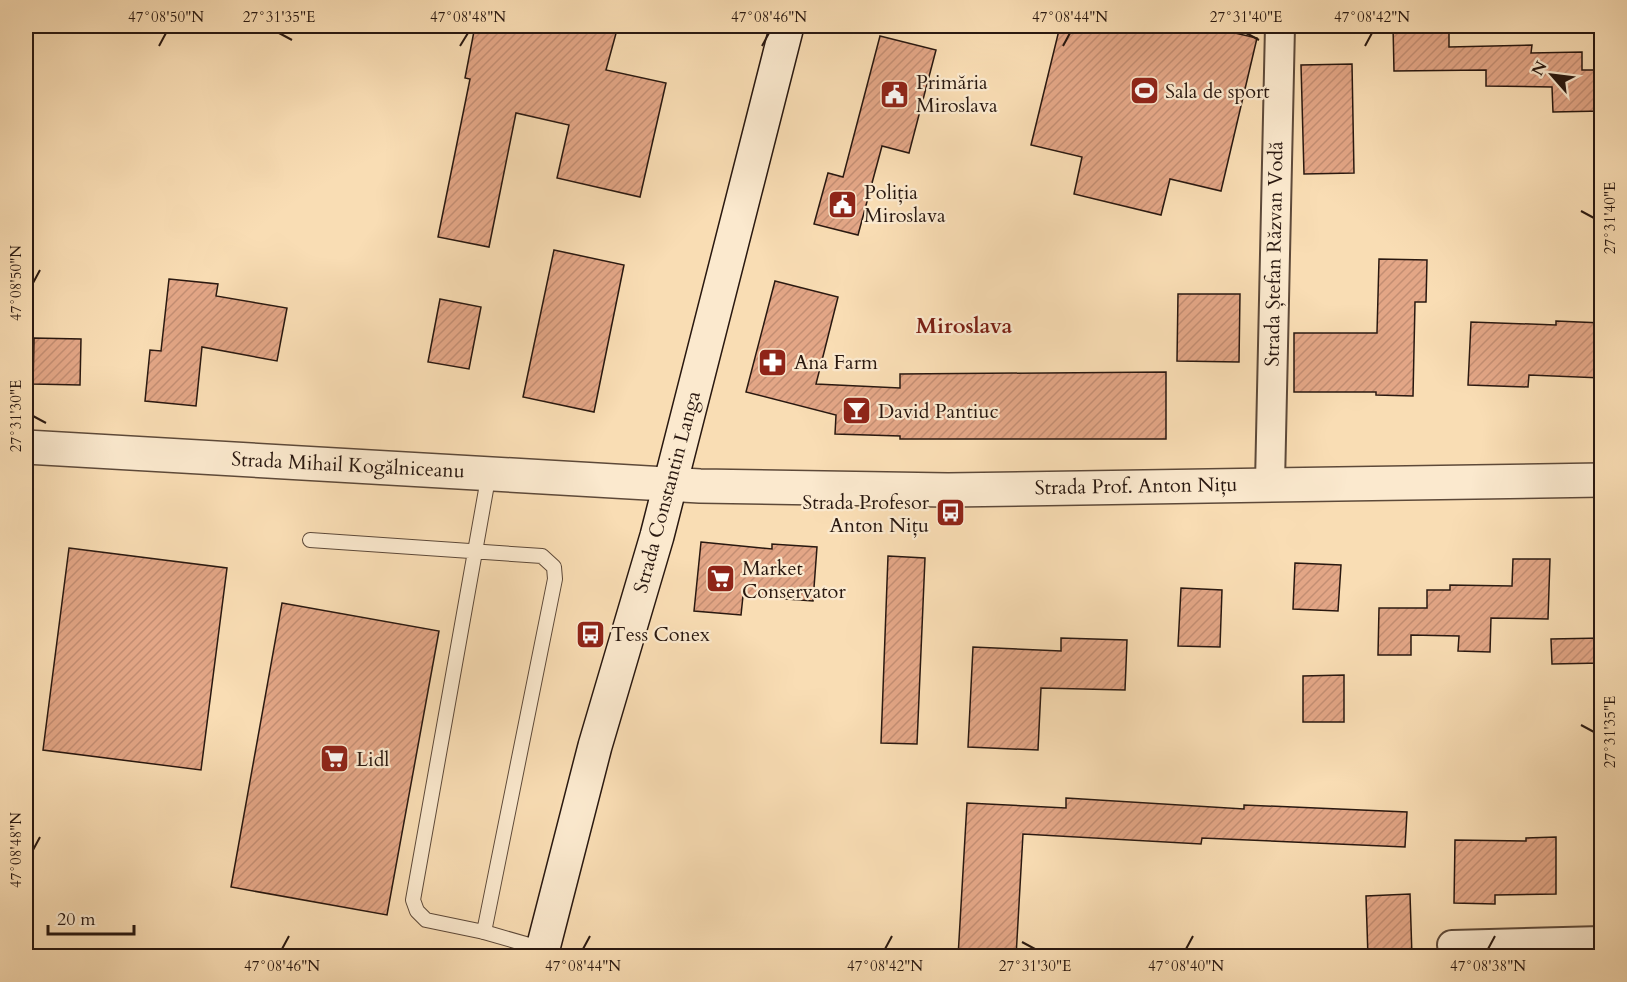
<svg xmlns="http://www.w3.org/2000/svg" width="1627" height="982" viewBox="0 0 1627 982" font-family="Cardo,serif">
  <defs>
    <pattern id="building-hatch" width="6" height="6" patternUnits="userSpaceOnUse" patternTransform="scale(1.5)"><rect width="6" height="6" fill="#e3a686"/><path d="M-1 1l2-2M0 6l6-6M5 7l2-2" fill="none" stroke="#c38e73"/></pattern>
  </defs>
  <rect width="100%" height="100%" fill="#f9ddb4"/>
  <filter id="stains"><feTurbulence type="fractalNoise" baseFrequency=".00333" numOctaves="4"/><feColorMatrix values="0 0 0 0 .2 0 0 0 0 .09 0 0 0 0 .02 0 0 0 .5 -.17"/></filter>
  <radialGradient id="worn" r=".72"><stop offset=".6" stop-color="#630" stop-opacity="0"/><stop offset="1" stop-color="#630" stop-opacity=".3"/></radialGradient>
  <g fill="url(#building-hatch)" stroke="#291810" stroke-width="1.5">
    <path d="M475,26H618L606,70L666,83L640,197L557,178L569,125L516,113L489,247L438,237L470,79L465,78Z"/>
    <path d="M1060,26H1204L1257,38L1221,191L1170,179L1161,215L1074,194L1082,157L1031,145Z"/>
    <path d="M1393,26H1449V47L1532,45L1531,53L1582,52V70H1602V111L1553,112L1552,87L1486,86V70L1394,71Z"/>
    <path d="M880,36L936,50L909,153L882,146L858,235L814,224L828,173L843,177Z"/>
    <path d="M1352,64L1354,173L1304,174L1301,65Z"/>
    <path d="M554,250L624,265L594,412L523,397Z"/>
    <path d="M1379,259L1427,260L1426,302H1415L1413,396L1376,395V392H1294V333H1377Z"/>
    <path d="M169,279L218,284L216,296L287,308L277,361L202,347L196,406L145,401L150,350L161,351Z"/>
    <path d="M775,281L838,297L816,384L900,388V374L1166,372V439H900V436L835,434L836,415L746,392Z"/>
    <path d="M1178,294H1240L1239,362L1177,361Z"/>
    <path d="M440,299L481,307L469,369L428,362Z"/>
    <path d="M1556,321L1602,323V378L1529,375L1528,387L1468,385L1471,322L1556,325Z"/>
    <path d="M34,338L81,339L80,385L33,384Z"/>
    <path d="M701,542L772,549V544L817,547L813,601L743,596L741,615L694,611Z"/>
    <path d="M69,548L227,568L201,770L43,750Z"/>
    <path d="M888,556L925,558L917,744L881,743Z"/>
    <path d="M1513,559H1550L1548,619L1491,618L1490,652L1458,651L1459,636L1411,635V655H1378L1379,608H1427V590H1450V585L1512,586Z"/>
    <path d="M1295,563L1341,565L1338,611L1293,609Z"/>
    <path d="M1181,588L1222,590L1220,647L1178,646Z"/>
    <path d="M282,603L439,631L387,915L231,887Z"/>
    <path d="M1061,638L1127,640L1125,690L1041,688L1038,750L968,747L973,647L1061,651Z"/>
    <path d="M1602,638V663L1552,664L1551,639Z"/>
    <path d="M1344,675V722H1303V676Z"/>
    <path d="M1066,798L1244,809V805L1407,812L1405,847L1202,838L1201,844L1023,834L1016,957H958L967,803L1066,808Z"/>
    <path d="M1556,837V894L1495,895V904L1454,903L1455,840L1526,841V838Z"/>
    <path d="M1410,894L1412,957H1368L1366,896Z"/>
  </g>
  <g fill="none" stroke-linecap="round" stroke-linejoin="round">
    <defs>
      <g id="service">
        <path d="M310,540L542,556L554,567L555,579L484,932L426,920L417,911L413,900L489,473"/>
        <path d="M484,932L543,949"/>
      </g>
      <g id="minor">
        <path d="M1270,483L1280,26"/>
        <path d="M1452,945L1602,941"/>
      </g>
      <path id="tertiary" d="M26,447L700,486L948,490L1602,480"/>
      <path id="secondary" d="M541,956L595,746L657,536L787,26"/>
    </defs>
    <use href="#service" stroke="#5d4939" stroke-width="16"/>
    <use href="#minor" stroke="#5d4939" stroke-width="32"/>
    <use href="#tertiary" stroke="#5d4939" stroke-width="36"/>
    <use href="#secondary" stroke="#291810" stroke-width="36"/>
    <use href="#service" stroke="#fbe9ce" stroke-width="14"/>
    <use href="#minor" stroke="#fbe9ce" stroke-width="28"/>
    <use href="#tertiary" stroke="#fbe9ce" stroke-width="33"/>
    <use href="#secondary" stroke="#fbe9ce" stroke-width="33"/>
  </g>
  <path fill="none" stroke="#291810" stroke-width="2" d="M279,33L292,40M1246,33L1259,40M159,46L166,33M460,46L468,33M762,46L769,33M1063,46L1070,33M1365,46L1372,33M1581,211L1594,218M33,283L40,270M33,416L46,423M1581,725L1594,732M33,850L40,837M1022,942L1035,949M282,949L289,936M583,949L590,936M885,949L892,936M1186,949L1193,936M1488,949L1495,936"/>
  <defs>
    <symbol id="stadium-square" viewBox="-11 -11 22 22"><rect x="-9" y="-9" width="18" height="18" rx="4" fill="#8f2418" stroke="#fbe9ce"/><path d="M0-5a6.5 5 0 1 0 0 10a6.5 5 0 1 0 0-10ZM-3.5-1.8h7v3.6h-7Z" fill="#fff"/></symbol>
    <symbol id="civic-square" viewBox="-11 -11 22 22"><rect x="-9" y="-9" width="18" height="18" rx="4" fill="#8f2418" stroke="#fbe9ce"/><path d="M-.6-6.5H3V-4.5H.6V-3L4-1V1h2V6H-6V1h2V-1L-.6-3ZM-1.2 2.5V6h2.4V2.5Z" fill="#fff"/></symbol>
    <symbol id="pharmacy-square" viewBox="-11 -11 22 22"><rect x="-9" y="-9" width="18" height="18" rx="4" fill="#8f2418" stroke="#fbe9ce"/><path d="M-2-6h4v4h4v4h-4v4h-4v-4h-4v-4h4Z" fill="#fff"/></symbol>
    <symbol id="bar-square" viewBox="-11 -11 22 22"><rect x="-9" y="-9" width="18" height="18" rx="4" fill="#8f2418" stroke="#fbe9ce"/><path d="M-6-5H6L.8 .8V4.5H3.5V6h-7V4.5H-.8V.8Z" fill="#fff"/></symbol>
    <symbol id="bus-square" viewBox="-11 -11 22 22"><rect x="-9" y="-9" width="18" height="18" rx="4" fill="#8f2418" stroke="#fbe9ce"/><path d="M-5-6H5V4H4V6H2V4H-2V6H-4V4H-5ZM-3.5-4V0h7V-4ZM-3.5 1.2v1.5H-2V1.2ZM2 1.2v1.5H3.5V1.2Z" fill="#fff"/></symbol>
    <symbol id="supermarket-square" viewBox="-11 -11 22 22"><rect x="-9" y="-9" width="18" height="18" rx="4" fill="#8f2418" stroke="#fbe9ce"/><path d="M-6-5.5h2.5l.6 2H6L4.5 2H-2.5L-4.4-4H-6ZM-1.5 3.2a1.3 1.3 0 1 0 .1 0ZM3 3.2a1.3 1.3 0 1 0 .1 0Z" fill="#fff"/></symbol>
  </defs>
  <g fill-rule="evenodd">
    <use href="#stadium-square" x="1128" y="74" width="33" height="33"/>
    <use href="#civic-square" x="878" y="78" width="33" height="33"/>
    <use href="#civic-square" x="826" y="188" width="33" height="33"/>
    <use href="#pharmacy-square" x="756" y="346" width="33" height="33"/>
    <use href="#bar-square" x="840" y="394" width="33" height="33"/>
    <use href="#bus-square" x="934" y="496" width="33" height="33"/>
    <use href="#supermarket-square" x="704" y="562" width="33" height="33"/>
    <use href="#bus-square" x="574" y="618" width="33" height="33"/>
    <use href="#supermarket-square" x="318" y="742" width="33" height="33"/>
  </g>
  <g text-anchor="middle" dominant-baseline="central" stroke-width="4.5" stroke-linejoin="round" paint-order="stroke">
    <g font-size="20" fill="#291810" stroke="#fbe9ce" text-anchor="start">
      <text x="916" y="82">Primăria<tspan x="916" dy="23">Miroslava</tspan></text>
      <text x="1165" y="91">Sala de sport</text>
      <text x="864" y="192">Poliția<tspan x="864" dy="23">Miroslava</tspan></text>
      <text x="794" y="362">Ana Farm</text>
      <text x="878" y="411">David Pantiuc</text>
      <text x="929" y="502" text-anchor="end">Strada Profesor<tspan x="929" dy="23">Anton Nițu</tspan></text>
      <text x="742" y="568">Market<tspan x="742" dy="23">Conservator</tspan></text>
      <text x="611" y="634">Tess Conex</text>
      <text x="356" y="759">Lidl</text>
    </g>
    <g font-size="20" fill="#291810" stroke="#fbe9ce">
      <text transform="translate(1274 254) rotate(-89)">Strada Ștefan Răzvan Vodă</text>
      <text transform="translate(348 465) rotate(3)">Strada Mihail Kogălniceanu</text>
      <text transform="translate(1136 486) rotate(-1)">Strada Prof. Anton Nițu</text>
      <text transform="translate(667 492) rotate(-75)">Strada Constantin Langa</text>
    </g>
    <g font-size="22" font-weight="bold" fill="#7a1f14" stroke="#fbe9ce">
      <text x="964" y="326">Miroslava</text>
    </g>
  </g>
  <rect width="1627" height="982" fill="none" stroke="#f9ddb4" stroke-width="66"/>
  <g transform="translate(1552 75) rotate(298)" stroke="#fbe9ce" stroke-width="4.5" paint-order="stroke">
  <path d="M0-4.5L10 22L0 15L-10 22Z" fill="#291810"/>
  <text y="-9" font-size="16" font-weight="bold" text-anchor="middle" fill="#291810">N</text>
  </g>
  <path d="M48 925v9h86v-9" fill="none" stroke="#291810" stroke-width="3"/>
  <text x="57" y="925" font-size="18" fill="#291810" stroke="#fbe9ce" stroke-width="4.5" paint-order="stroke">20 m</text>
  <rect x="33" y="33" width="1561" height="916" fill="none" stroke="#291810" stroke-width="2"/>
  <g font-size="15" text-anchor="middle" fill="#291810">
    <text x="166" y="22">47°08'50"N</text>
    <text x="279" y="22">27°31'35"E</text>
    <text x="468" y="22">47°08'48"N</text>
    <text x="769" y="22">47°08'46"N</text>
    <text x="1070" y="22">47°08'44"N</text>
    <text x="1246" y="22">27°31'40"E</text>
    <text x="1372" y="22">47°08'42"N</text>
    <text transform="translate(1610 218) rotate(-90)" y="5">27°31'40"E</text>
    <text transform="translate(16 283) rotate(-90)" y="5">47°08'50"N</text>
    <text transform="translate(16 416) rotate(-90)" y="5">27°31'30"E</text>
    <text transform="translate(1610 732) rotate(-90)" y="5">27°31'35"E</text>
    <text transform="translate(16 850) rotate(-90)" y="5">47°08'48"N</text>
    <text x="282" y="971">47°08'46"N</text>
    <text x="583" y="971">47°08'44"N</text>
    <text x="885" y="971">47°08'42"N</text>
    <text x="1035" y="971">27°31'30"E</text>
    <text x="1186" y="971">47°08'40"N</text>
    <text x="1488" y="971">47°08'38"N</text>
  </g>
  <rect width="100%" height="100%" filter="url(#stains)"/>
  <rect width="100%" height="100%" fill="url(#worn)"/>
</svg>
